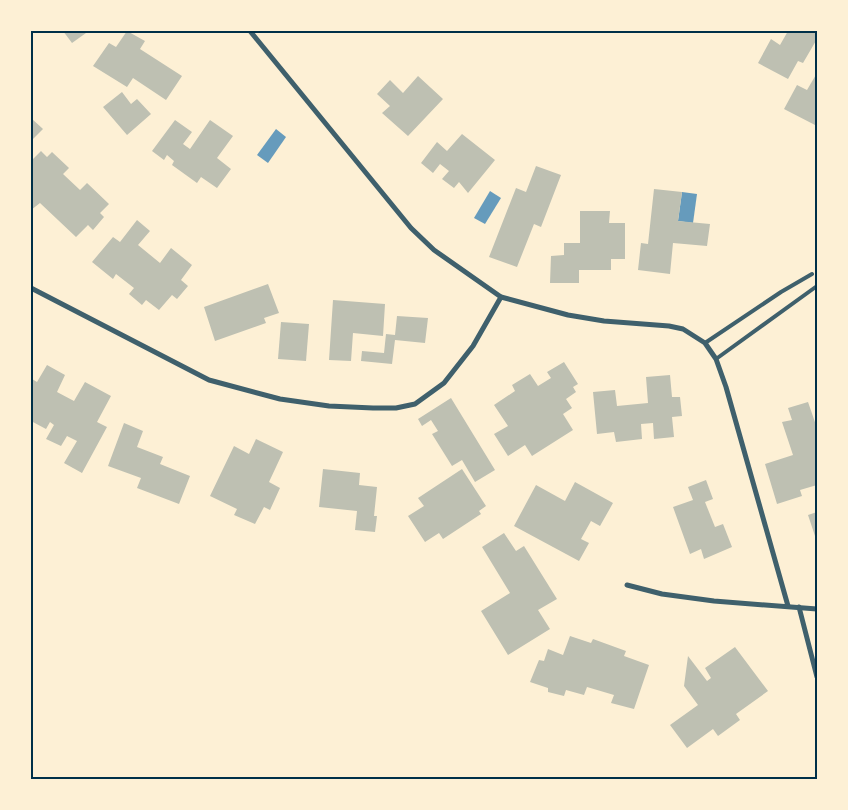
<svg xmlns="http://www.w3.org/2000/svg" width="848" height="810" viewBox="0 0 848 810" font-family="Inter,sans-serif">
  <rect width="100%" height="100%" fill="#fdf0d5"/>
  <g fill="#669bbc">
    <path d="M276,129L286,137L268,163L257,155Z"/>
    <path d="M490,191L501,198L485,224L474,218Z"/>
    <path d="M682,192L697,194L693,223L678,221Z"/>
  </g>
  <g fill="#bec0b2">
    <path d="M63,31H85L86,33L72,43Z"/>
    <path d="M127,31L145,41L140,49L182,76L166,100L133,78L127,87L93,66L109,43L116,47Z"/>
    <path d="M788,31H817V39L803,63L798,61L788,79L758,63L771,39L780,45Z"/>
    <path d="M817,73V122L815,125L784,109L797,85L807,90Z"/>
    <path d="M418,76L443,99L408,136L382,113L390,106L377,94L390,80L403,93Z"/>
    <path d="M122,92L131,104L137,99L151,114L127,135L103,107Z"/>
    <path d="M31,118L43,129L31,141Z"/>
    <path d="M175,120L192,132L183,144L190,149L210,120L233,136L217,158L231,169L217,188L201,177L197,183L172,165L174,161L167,155L164,160L152,151Z"/>
    <path d="M462,134L495,160L468,193L459,182L454,188L442,179L449,171L440,164L433,173L421,163L437,142L447,151Z"/>
    <path d="M41,151L47,157L52,152L69,168L63,174L80,190L87,183L109,204L100,213L104,217L93,230L88,225L76,237L40,203L31,210V161Z"/>
    <path d="M536,166L561,175L541,227L534,224L517,267L489,257L516,188L526,192Z"/>
    <path d="M654,189L682,192L678,221L710,224L707,246L673,243L670,274L638,270L641,243L648,244Z"/>
    <path d="M580,211H610L609,223H625V259H611V270H579V283H550L551,256L564,255V243H580Z"/>
    <path d="M137,220L150,231L138,245L160,263L171,248L192,265L181,280L188,286L177,299L172,295L159,310L146,300L142,305L129,294L134,288L116,274L113,279L92,262L113,237L120,242Z"/>
    <path d="M268,284L279,313L264,318L266,323L215,341L204,307Z"/>
    <path d="M333,300L385,304L383,336L353,333L351,361L329,360Z"/>
    <path d="M397,316L428,318L425,343L395,340L392,364L361,361L362,351L384,353L386,334L395,335Z"/>
    <path d="M281,322L309,324L306,361L278,359Z"/>
    <path d="M564,362L578,384L573,387L576,392L566,399L572,408L563,414L573,430L532,456L525,445L508,456L494,434L508,426L494,405L515,391L512,385L530,374L538,386L551,378L547,372Z"/>
    <path d="M47,365L65,375L57,392L74,401L85,382L111,396L97,422L107,427L82,473L64,463L77,441L67,436L61,446L46,439L54,425L50,422L46,429L31,421V381L32,379L37,382Z"/>
    <path d="M670,375L672,397H680L682,416L672,417L674,437L654,439L653,423L641,424L642,439L616,442L614,432L597,434L593,392L615,390L617,406L648,403L646,377Z"/>
    <path d="M451,398L495,470L475,482L462,460L452,466L432,434L438,431L431,420L422,426L418,419Z"/>
    <path d="M808,402L817,428V485L800,490L802,496L777,504L765,464L793,455L782,422L792,420L788,408Z"/>
    <path d="M124,423L143,431L137,447L163,457L160,464L190,476L179,504L137,488L141,478L108,466Z"/>
    <path d="M256,439L283,452L269,482L280,488L270,510L264,507L255,524L234,515L237,509L210,496L234,446L249,454Z"/>
    <path d="M323,469L360,473L359,485L377,487L374,516H377L375,532L355,530L357,511L319,507Z"/>
    <path d="M462,469L486,506L479,511L481,514L443,539L439,533L425,542L408,516L424,506L418,498Z"/>
    <path d="M706,480L713,499L705,502L715,527L723,524L732,547L704,559L701,549L690,554L673,507L693,500L688,487Z"/>
    <path d="M575,482L613,503L600,526L591,521L581,539L589,543L579,561L514,526L536,485L565,501Z"/>
    <path d="M817,512V539H816L808,515Z"/>
    <path d="M504,533L516,551L524,546L557,599L538,610L550,629L508,655L481,611L510,593L482,547Z"/>
    <path d="M570,636L591,643L593,639L626,651L624,656L649,665L634,709L611,703L614,695L587,687L584,695L566,690L564,696L548,692V688L530,682L539,660L544,661L548,649L563,655Z"/>
    <path d="M735,647L768,691L736,714L740,720L718,736L713,729L687,748L670,725L698,705L684,686L688,656L707,681L711,678L705,668Z"/>
  </g>
  <g fill="none" stroke-linecap="round" stroke-linejoin="round">
    <g stroke="#3f606c" stroke-width="4">
      <path d="M705,343L781,292L812,274"/>
      <path d="M716,359L817,286"/>
    </g>
    <g stroke="#3f606c" stroke-width="5">
      <path d="M250,31L411,228L434,250L501,297L568,315L604,321L669,326L683,329L705,343L716,359L726,387L788,606"/>
      <path d="M31,288L209,380L280,399L329,406L373,408H396L415,404L444,383L473,346L501,297"/>
      <path d="M627,585L662,594L714,601L817,609"/>
      <path d="M799,607L817,677"/>
    </g>
  </g>
  <rect width="848" height="810" fill="none" stroke="#fdf0d5" stroke-width="65"/>
  <rect x="32" y="32" width="784" height="746" fill="none" stroke="#003049" stroke-width="2"/>
</svg>
